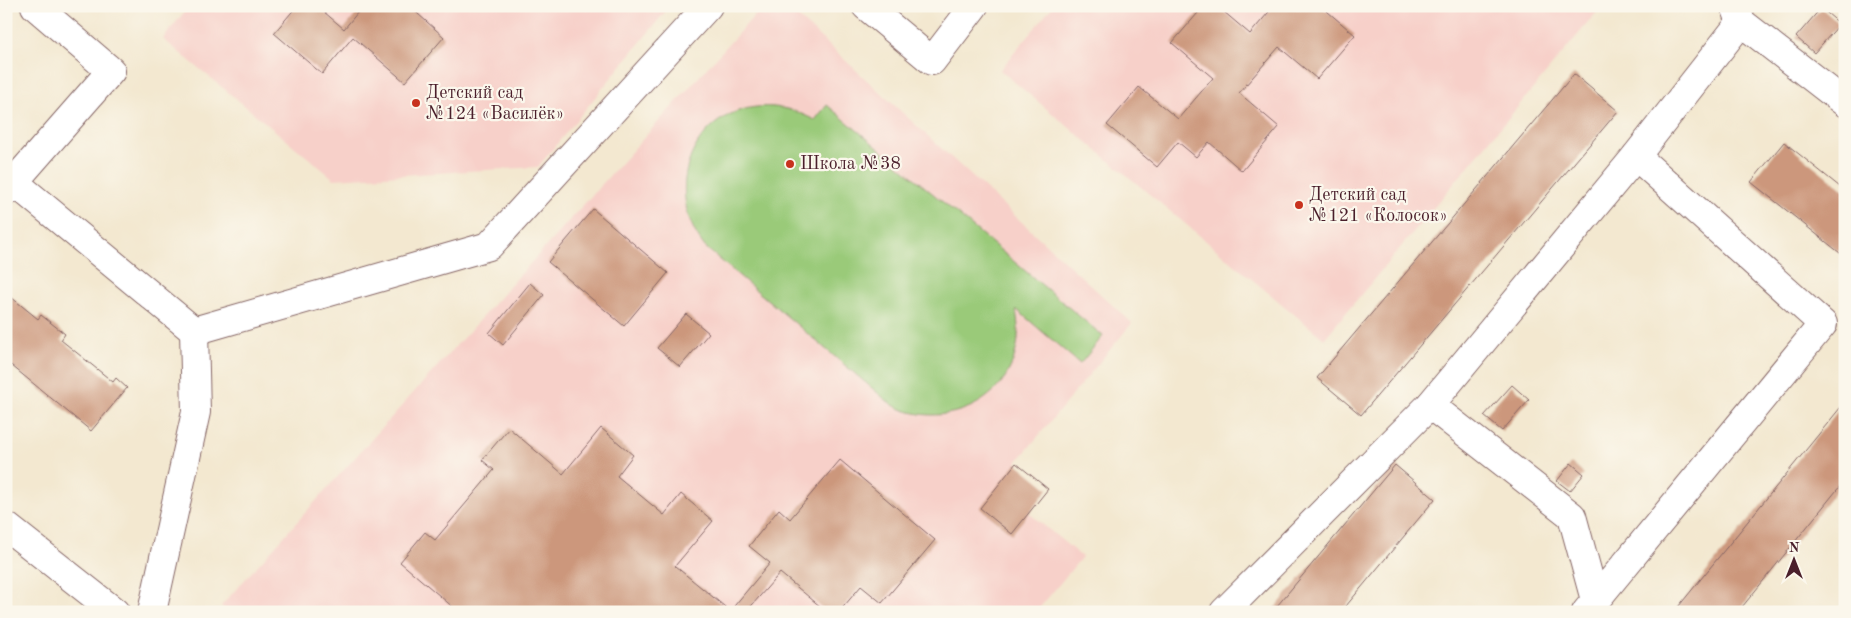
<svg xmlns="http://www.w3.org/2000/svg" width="1851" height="618" viewBox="0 0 1851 618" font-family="'Old Standard TT',serif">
  <rect width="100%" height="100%" fill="#fbf7ec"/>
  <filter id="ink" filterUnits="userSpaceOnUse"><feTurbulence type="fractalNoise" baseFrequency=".02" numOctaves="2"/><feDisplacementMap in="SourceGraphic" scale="10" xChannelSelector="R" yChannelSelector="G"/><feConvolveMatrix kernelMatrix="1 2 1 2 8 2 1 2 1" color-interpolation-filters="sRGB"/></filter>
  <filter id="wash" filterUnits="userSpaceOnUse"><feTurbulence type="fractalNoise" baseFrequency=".0096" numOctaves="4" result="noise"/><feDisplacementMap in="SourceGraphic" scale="20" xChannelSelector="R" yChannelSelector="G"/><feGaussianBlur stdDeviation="1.12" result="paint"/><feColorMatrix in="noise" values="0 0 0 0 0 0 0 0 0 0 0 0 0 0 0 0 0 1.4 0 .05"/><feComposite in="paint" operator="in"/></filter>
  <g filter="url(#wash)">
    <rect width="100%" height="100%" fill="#f3e8d0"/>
    <g fill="#f7d0c9">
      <path d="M189,6H670L538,167L334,179L163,39Z"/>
      <path d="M763,6H786L1132,323L1016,463L1048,489L1029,513L1082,557L1036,612H228L221,606Z"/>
      <path d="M1053,6H1602L1324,339L1000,70Z"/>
    </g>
    <path fill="#9aca79" stroke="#727452" d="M827,105L1103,336L1080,364L1016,309C1018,324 1020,338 1015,354C1003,403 947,427 901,409C893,406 886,400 879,394L705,247C655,183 702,94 782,108C794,110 804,115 815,120Z"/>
    <g id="blocks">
      <g fill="#cc977c">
        <path d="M297,6H317L344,29L363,6H409L444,37L405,82L353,37L322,74L274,33Z"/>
        <path d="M1204,6H1217L1250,34L1274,6H1321L1355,35L1317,79L1279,47L1239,93L1279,127L1242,171L1209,142L1196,157L1178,142L1157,167L1107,125L1139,87L1178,119L1213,78L1172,43Z"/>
        <path d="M1821,8L1840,24L1814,53L1796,37Z"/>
        <path d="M1574,74L1618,111L1361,415L1317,378Z"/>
        <path d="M1784,142L1845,191V257L1751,182Z"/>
        <path d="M593,209L668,273L624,326L548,262Z"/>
        <path d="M530,283L544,295L503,345L489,333Z"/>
        <path d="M6,293L38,319L41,315L65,334L61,340L113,382L116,378L127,388L91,431L6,361Z"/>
        <path d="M686,314L709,333L680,367L657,348Z"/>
        <path d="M1512,385L1529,400L1502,431L1484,416Z"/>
        <path d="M1845,402V480L1738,612H1674Z"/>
        <path d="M509,428L563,474L601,428L633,455L617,476L664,515L681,494L713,521L675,566L730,611L770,563L749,546L779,509L790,519L840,460L935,540L882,603L861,586L839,612H827L780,573L746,612H451L454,608L400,562L425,532L435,540L494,470L482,460Z"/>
        <path d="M1016,463L1048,489L1012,534L980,508Z"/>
        <path d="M1571,463L1584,474L1570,491L1557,481Z"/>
        <path d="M1395,465L1435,499L1341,612H1272Z"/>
      </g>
    </g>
  </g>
  <g filter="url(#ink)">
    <use href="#blocks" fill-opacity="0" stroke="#856565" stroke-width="1"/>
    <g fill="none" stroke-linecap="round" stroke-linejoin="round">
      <defs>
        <g id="minor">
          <path d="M866,6L932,61L974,6"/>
          <path d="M1735,6L1741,22L1845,103"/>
          <path d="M14,182L194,331L196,412L152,612"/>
          <path d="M6,191L111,71L35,6"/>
          <path d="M194,331L489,246L708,6"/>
          <path d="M1430,405L1572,516L1595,600"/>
          <path d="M6,526L115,612"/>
          <path d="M1224,612L1430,405L1636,156L1741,22"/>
          <path d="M1586,612L1823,324L1636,156"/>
        </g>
      </defs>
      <use href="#minor" stroke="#856565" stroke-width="30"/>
      <use href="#minor" stroke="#fff" stroke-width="28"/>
    </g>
  </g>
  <g fill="#c8321e" stroke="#fbf7ec" stroke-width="2">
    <circle cx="416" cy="103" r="5"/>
    <circle cx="790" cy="164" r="5"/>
    <circle cx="1299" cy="205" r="5"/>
  </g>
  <g text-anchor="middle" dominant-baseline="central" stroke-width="4.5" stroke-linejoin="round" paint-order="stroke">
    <g font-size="18" fill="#4a1f2b" stroke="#fbf7ec" text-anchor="start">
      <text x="426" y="93">Детский сад<tspan x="426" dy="21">№124 «Василёк»</tspan></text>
      <text x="800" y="164">Школа №38</text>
      <text x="1309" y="195">Детский сад<tspan x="1309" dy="21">№121 «Колосок»</tspan></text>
    </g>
  </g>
  <rect width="1851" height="618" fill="none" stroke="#fbf7ec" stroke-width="25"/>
  <g transform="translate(1794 560)" stroke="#fbf7ec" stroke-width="4" paint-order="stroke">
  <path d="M0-4L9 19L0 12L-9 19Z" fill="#4a1f2b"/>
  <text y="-8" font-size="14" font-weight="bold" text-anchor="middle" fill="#4a1f2b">N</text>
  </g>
</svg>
